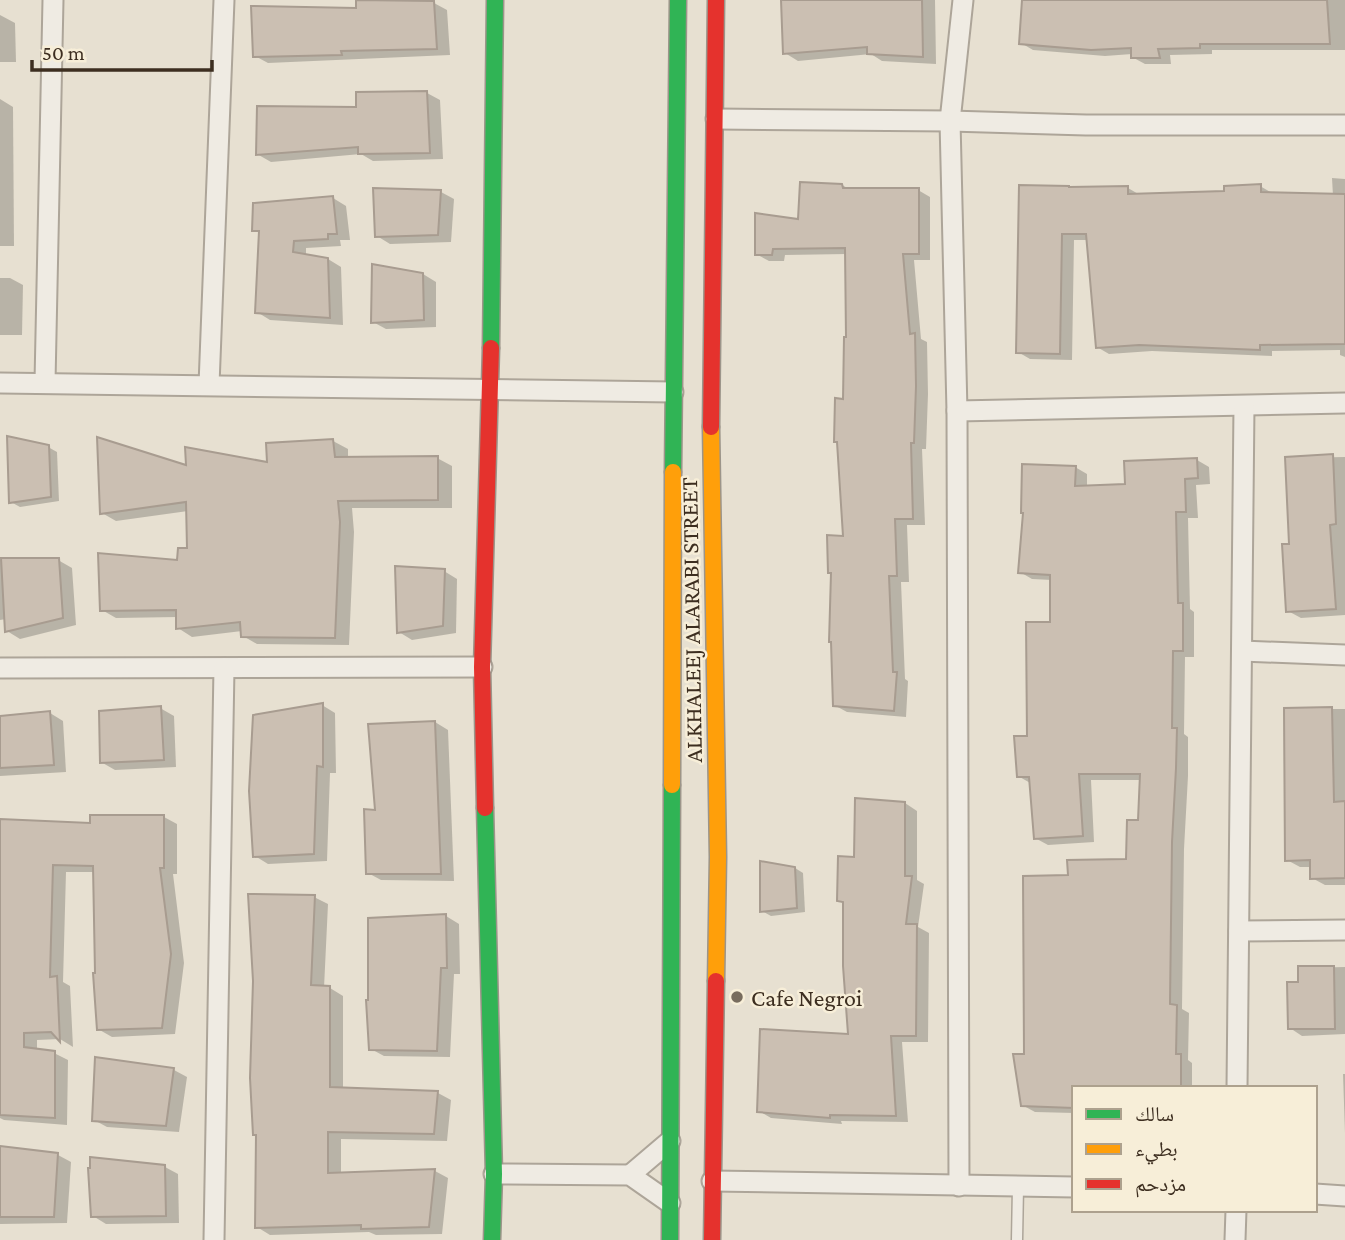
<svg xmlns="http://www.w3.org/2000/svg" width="1345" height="1240" viewBox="0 0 1345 1240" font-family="'Crimson Pro','Noto Naskh Arabic',serif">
  <rect width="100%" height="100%" fill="#e7e0d1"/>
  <g fill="#0003">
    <path d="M358,0L434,3L447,10L450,55L268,63L255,56L358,10Z"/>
    <path d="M783,0H935L936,64L882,61L871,54L798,61L785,53Z"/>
    <path d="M1023,0H1345V50H1212V54L1170,55L1171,64H1145L1132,57V54L1105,56L1033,50L1021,43Z"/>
    <path d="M0,15L15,23L16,62H0Z"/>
    <path d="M427,93L440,100L443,159L373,161L361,154L271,162L257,154L358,109Z"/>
    <path d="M0,99L13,107L14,246H0Z"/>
    <path d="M1332,178L1345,179V357L1340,355V350L1272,351V356L1152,351L1109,354L1097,347L1088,240H1074L1072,360L1030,359L1018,352L1020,186L1128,188L1140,195L1226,193L1260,186L1272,193L1333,196Z"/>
    <path d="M842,185L849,189L918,190L930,197V260H914L921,339L927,342L928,394L926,449H922L925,525H907L909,582H901L905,679L908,681L906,717L847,712L834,705L845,537L847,254L785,255L784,261H769L756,254Z"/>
    <path d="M441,192L454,199L451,242L390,244L377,236Z"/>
    <path d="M333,198L346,206L350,240H340L341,246L306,248V256L328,259L341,267L343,325L270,320L257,312L260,233L254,230Z"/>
    <path d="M423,274L436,282V327L386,329L373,322Z"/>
    <path d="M0,278H10L23,285L22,335H0Z"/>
    <path d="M333,441L348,449V459L437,458L452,466V508H352L354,532L349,645L257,644L243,636L242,631L192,637L178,628V617L116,618L102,610L179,562L188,549V511L116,521L102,513L187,467L269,464Z"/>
    <path d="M48,447L57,452L59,501L20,507L11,502Z"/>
    <path d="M1345,457V615L1301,618L1288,611L1291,546L1287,458Z"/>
    <path d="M1197,460L1209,467L1210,484L1196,485L1198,518H1188L1190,609L1194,612V657H1185L1184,734L1188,737V776L1184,849L1182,1009L1189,1013L1188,1060L1192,1063V1088H1074V1113L1035,1112L1022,1105L1026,1056L1069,877L1127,861L1139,822L1141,780H1091L1094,842L1048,845L1035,838L1032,784L1018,776L1029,738L1052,624V580L1032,579L1020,572L1075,467L1087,474V488L1127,486Z"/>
    <path d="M0,560H58L72,568L76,625L20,639L7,631L6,619L0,620Z"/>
    <path d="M444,571L457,579L456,633L412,640L399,632Z"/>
    <path d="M322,705L335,713L336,773H330L327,861L268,864L255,856Z"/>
    <path d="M160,708L174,716L176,767L115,770L101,762Z"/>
    <path d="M1286,709H1345V885H1325L1312,878V867H1300L1287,860Z"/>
    <path d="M50,713L63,721L66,772L0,776V718Z"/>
    <path d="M435,722L448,730L454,881L381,880L368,873L377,812Z"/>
    <path d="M905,803L917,811V880L924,884L918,927L929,933L928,1042H902L908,1122L841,1121L842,1124L771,1118L759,1111L850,1036L844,904L839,900L855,859Z"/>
    <path d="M164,817L177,824V874H173L184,963L175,1034L112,1037L98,1029L95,872H66L63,982L70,986L73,1047L60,1039L37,1040V1050L54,1053L68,1060L67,1125L4,1120L0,1118V820L92,825Z"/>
    <path d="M795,868L803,873L805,912L771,916L762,911Z"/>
    <path d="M314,897L328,904L324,988H330L343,996V1089L438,1093L451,1100L447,1141L341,1139V1174L435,1171L448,1178L442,1234L376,1235L369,1232L270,1235L257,1227Z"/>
    <path d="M446,916L459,924L460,974H454L450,1057L384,1056L371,1049L369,1002Z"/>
    <path d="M1345,967V1034L1302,1036L1290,1028L1300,984L1299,968Z"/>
    <path d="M174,1070L187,1077L179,1132L107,1127L94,1120Z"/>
    <path d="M1343,1074H1345V1133Z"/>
    <path d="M0,1148L58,1155L71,1162L67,1223L0,1224Z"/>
    <path d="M165,1167L178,1174L179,1223L106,1224L93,1216Z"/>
  </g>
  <g fill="#cbbfb2" stroke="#a89c90" stroke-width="2">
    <path d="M356,0L434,1L437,49L341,51L342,55L253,57L251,6L356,8Z"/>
    <path d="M781,0H922L923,57L867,54V47L783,54Z"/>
    <path d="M1022,0H1327L1330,44H1200V48L1158,49L1160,58H1131V48L1091,50L1019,44Z"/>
    <path d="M427,91L430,153L358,154V147L256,155L257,106L356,107V92Z"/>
    <path d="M800,182L842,184L843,188H919V254H903L910,334L915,333L916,386L914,443H911L913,519H895L897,576H889L893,672H897L894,711L833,706L831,642H829L831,573H828L827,535L843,536L837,442H834L835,398L843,399L844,337H846L845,248L773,249L772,255H755V213L798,219Z"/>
    <path d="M1261,184V192L1345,194V344L1260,345V350L1139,345L1096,348L1086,234H1062L1060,354L1016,353L1019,185L1069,186V187L1128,186V194L1224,191V186Z"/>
    <path d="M373,188L441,190L438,235L375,237Z"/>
    <path d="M333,196L337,234H328V239L294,241L293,252L328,258L330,318L255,313L259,231H252L253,203Z"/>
    <path d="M372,264L423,273L424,320L371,323Z"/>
    <path d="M7,436L49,445L51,497L9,503Z"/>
    <path d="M97,437L186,465L185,447L267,462L266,443L333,439L335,457L438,456V500L338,501L340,522L335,638L241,637L240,622L176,629V610L100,611L98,553L177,560L178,548H187L186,502L100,514Z"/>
    <path d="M1333,454L1336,524L1330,525L1336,609L1286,612L1282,544H1289L1285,457Z"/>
    <path d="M1197,458L1198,478L1185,479L1186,512H1176L1178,603H1183V651H1173L1172,728H1177L1176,768L1172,842L1170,1004L1177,1005L1176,1054H1181V1088H1074V1108L1021,1106L1013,1054H1024L1023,876L1068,875L1067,860L1126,859L1127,820H1138L1140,774H1079L1083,836L1034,839L1029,777H1017L1014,736H1027L1026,622H1050V575L1018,573L1023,513H1021L1022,464L1076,466L1075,486L1125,484L1124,461Z"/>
    <path d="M1,558H59L63,618L5,632Z"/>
    <path d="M395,566L445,569L443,626L397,633Z"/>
    <path d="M323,703V767L317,766L314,854L253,857L249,791L253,715Z"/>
    <path d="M161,706L164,760L100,763L99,711Z"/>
    <path d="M1332,707L1334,802L1345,801V878L1310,879V860L1285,861L1284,708Z"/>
    <path d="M50,711L54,765L0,768V716Z"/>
    <path d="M435,721L441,874H366L364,809L375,810L368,724Z"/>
    <path d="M855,798L905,802V876H912L906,924H917L916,1036H891L896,1116L830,1115V1118L757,1112L760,1029L848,1034L843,966V902L837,901L838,856L854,857Z"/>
    <path d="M90,815H164V868H160L171,954L162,1028L97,1030L93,973H95L93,866L53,865L50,977L57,976L60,1042L51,1032L24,1033V1047L55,1051V1118L0,1115V819L90,823Z"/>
    <path d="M760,861L795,867L797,908L760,912Z"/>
    <path d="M248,894L315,895L311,985L330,986V1087L438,1091L434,1134L328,1132V1173L435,1169L429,1227L361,1229V1225L255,1228L256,1135H253L250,1078L253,981Z"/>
    <path d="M446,914L447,968H441L437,1051L369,1050L366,1000H368V918Z"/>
    <path d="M1298,966H1334L1335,1029H1288L1287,982H1298Z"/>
    <path d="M95,1057L174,1068L166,1126L92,1121Z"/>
    <path d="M0,1146L58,1153L54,1217H0Z"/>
    <path d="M90,1157L165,1165L166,1216L91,1217L88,1168H90Z"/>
  </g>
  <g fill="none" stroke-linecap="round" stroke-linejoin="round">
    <defs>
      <path id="lane" d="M1017,1240L1018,1187"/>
      <g id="street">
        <path d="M716,119L950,121L1086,125H1345"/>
        <path d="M45,382L53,0"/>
        <path d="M0,383L673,392"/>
        <path d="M209,385L224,0"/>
        <path d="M957,411L1345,403"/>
        <path d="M1242,651L1345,655"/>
        <path d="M0,668L482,667"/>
        <path d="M1239,931L1345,930"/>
        <path d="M1237,1088L1244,406"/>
        <path d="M494,1174L630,1175L670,1203"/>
        <path d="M630,1175L670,1141"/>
        <path d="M712,1181L1074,1187"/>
        <path d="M959,1186L957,411L950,121L963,0"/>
        <path d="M1315,1194L1345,1196"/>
        <path d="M214,1240L224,668"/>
        <path d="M1235,1240L1236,1210"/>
      </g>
      <g id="fast">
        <path d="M491,348L495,0"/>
        <path d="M673,472L678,0"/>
        <path d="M485,808L494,1174L492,1240"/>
        <path d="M670,1240L672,785"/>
      </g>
      <g id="slow">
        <path d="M711,427L718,857L716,981"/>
        <path d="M672,785L673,472"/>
      </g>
      <g id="jam">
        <path d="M711,427L716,0"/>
        <path d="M485,808L482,667L491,348"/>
        <path d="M712,1240L716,981"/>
      </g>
    </defs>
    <use href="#lane" stroke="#ada599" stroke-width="13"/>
    <use href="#street" stroke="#ada599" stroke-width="23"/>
    <use href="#fast" stroke="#9c958a" stroke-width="19"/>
    <use href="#slow" stroke="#9c958a" stroke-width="19"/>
    <use href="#jam" stroke="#9c958a" stroke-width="19"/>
    <use href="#lane" stroke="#efebe3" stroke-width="10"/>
    <use href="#street" stroke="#efebe3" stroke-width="19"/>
    <use href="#fast" stroke="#30b455" stroke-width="16"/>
    <use href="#slow" stroke="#ff9f0a" stroke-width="16"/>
    <use href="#jam" stroke="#e5322d" stroke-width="16"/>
  </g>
  <circle fill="#786c5e" stroke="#f7eed8" stroke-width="2.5" cx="737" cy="997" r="7"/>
  <g text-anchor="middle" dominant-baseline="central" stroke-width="5" stroke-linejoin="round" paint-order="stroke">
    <g font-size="24" fill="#3d2e20" stroke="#f7eed8">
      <text transform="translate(691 620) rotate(-91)">ALKHALEEJ ALARABI STREET</text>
    </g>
    <g font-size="24" fill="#3d2e20" stroke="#f7eed8" text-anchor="start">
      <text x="751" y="997">Cafe Negroi</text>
    </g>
  </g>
  <rect x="1072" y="1086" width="245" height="126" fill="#f7eed8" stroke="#ada18e" stroke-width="2"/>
  <rect x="1086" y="1109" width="35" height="10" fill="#30b455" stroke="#ada18e" stroke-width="2"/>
  <text x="1135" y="1121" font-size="21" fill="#3d2e20">سالك</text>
  <rect x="1086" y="1144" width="35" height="10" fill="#ff9f0a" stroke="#ada18e" stroke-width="2"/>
  <text x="1135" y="1156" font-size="21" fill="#3d2e20">بطيء</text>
  <rect x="1086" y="1179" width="35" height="10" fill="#e5322d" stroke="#ada18e" stroke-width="2"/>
  <text x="1135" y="1191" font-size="21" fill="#3d2e20">مزدحم</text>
  <path d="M32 60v10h180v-10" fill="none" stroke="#3d2e20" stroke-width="3.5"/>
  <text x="42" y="60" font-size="21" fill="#3d2e20" stroke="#f7eed8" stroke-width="5" paint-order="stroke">50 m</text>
</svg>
